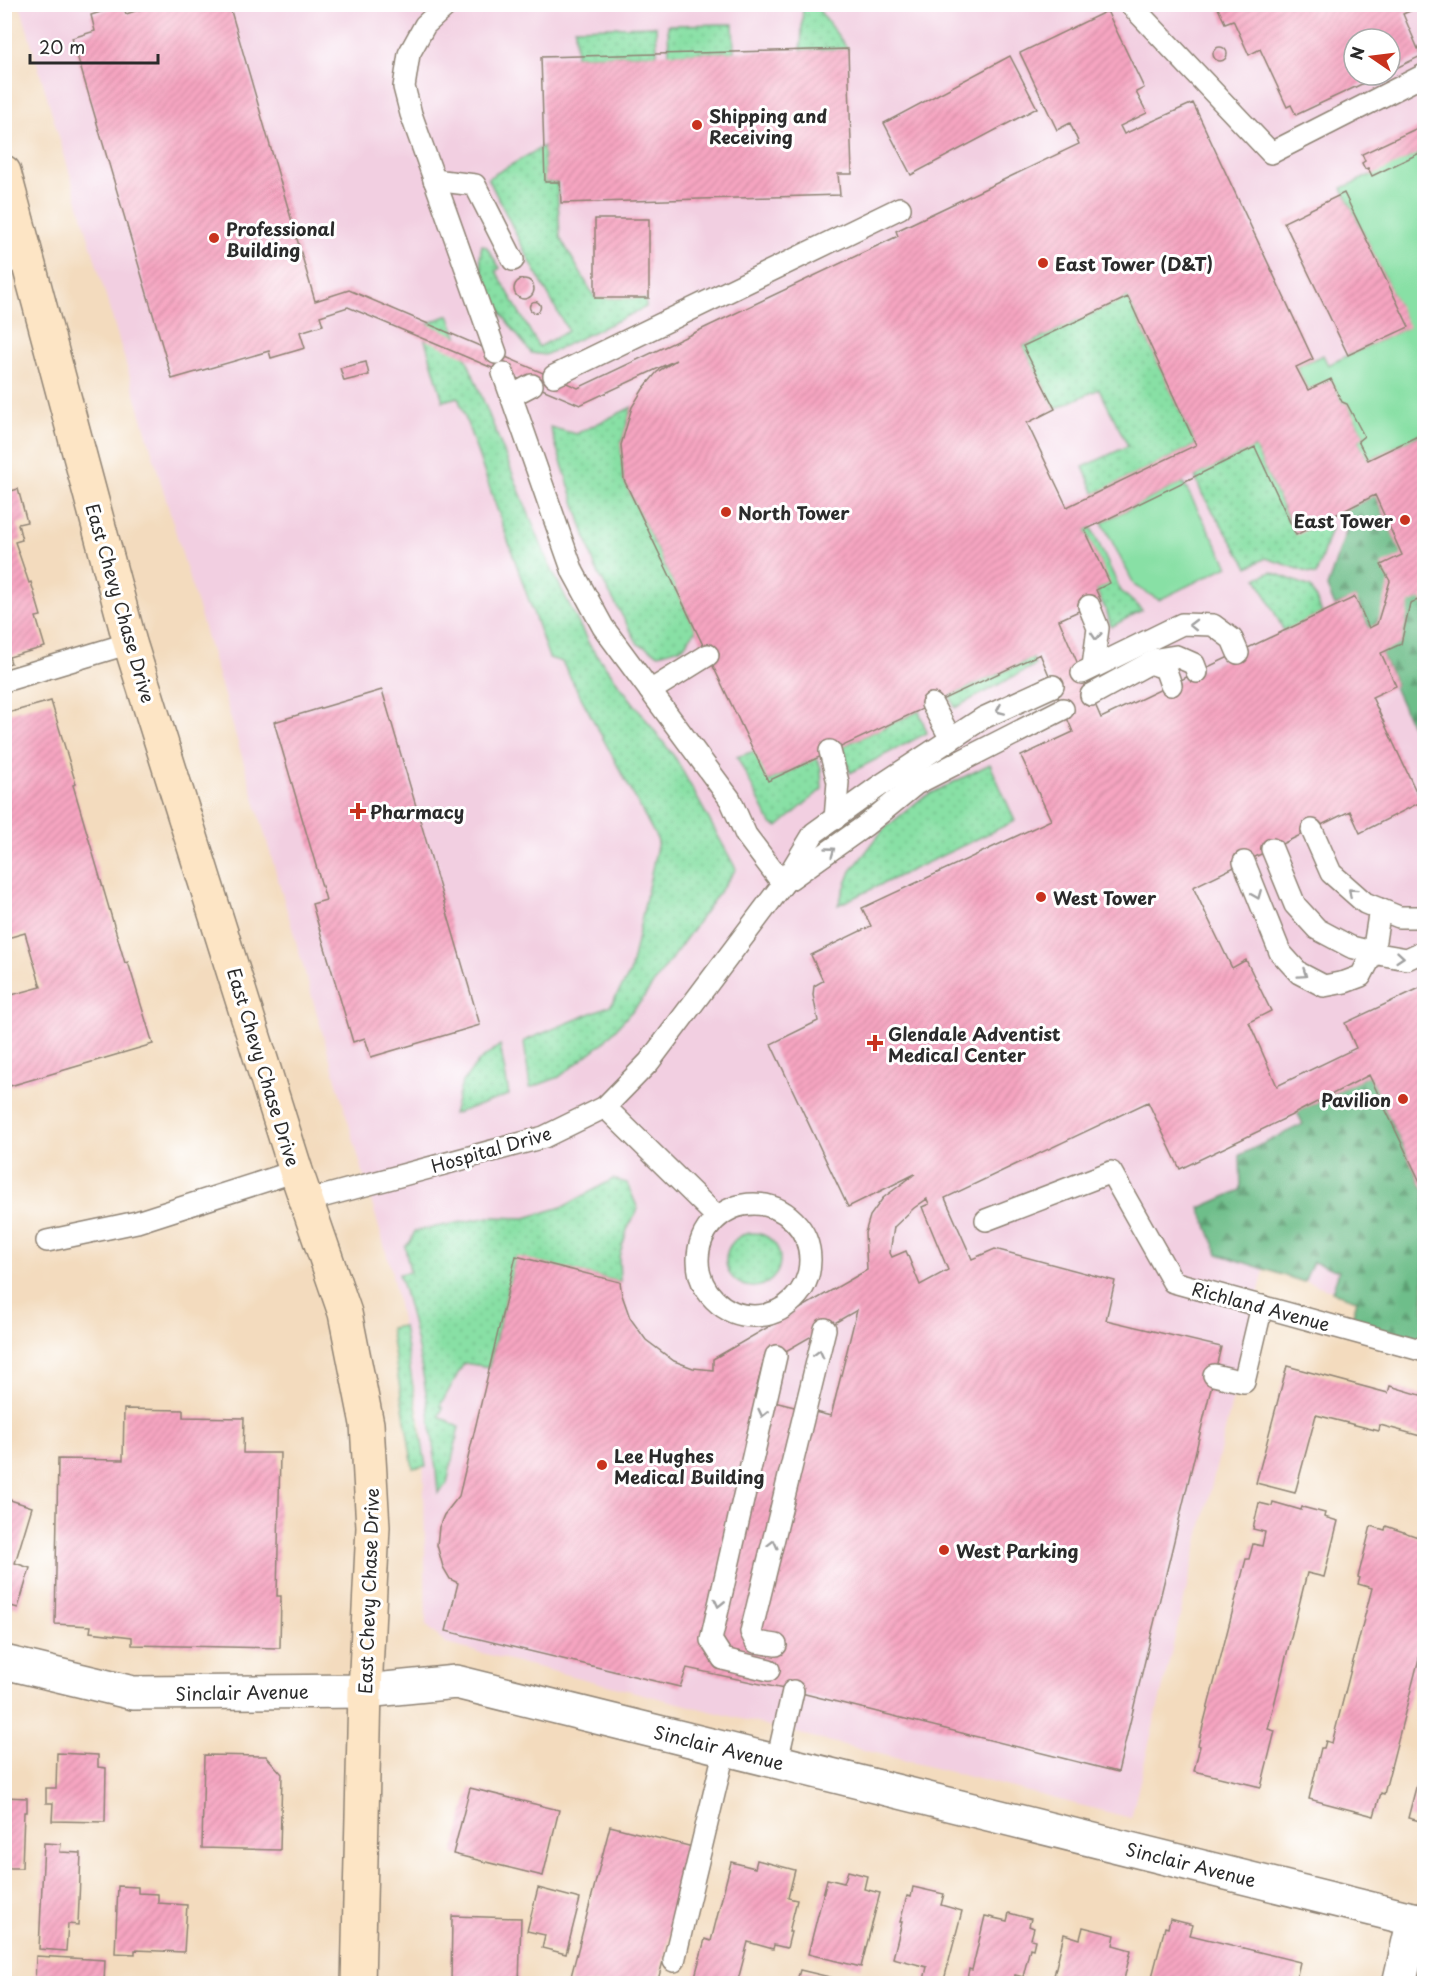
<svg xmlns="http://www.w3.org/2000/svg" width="1429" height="1988" viewBox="0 0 1429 1988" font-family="'Playpen Sans',sans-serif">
  <defs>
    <pattern id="grass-dots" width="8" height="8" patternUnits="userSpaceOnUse" patternTransform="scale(1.5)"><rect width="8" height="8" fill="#88e0a5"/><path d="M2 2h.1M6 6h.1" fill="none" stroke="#76c08e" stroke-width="1.8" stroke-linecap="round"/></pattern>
    <pattern id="forest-firs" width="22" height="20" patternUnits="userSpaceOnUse" patternTransform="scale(1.5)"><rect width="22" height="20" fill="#6ebe8a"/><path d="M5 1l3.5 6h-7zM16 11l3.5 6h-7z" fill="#5b9b71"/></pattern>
    <pattern id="building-hatch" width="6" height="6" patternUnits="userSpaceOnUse" patternTransform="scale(1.5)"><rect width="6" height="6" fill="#f6a5c1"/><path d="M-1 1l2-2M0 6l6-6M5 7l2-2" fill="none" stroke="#d38ea6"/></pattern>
  </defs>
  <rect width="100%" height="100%" fill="#fff"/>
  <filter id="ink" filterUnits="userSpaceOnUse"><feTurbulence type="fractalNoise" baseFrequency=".0167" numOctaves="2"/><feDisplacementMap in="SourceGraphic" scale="12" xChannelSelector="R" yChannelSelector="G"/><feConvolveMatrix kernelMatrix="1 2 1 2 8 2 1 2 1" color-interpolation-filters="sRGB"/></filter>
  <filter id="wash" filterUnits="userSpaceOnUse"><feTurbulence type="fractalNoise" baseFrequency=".008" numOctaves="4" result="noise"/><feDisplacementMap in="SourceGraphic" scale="24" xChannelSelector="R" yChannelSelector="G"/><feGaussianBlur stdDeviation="1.35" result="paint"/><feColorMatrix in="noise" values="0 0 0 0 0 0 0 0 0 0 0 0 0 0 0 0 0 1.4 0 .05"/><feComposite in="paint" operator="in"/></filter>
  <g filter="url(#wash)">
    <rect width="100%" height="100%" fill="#f3dbbe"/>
    <path fill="#f2cfe1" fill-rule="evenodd" d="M20,5H1424V1325L1265,1266L1131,1818L446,1644L426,1625L423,1431L391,1269L261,821ZM1354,39H1390V75H1354Z"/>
    <g fill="url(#grass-dots)" stroke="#5a8668" stroke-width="1.5">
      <path d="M803,5L816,6L848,49L801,50Z"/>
      <path d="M733,24L734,52L669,54L668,25Z"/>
      <path d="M656,26L657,54L576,56L575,28Z"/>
      <path d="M544,146L545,182H557L560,237L595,298H645L646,307L545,355L531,353C510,325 472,282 482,245L486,246L500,268L496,271L539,347L568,331L526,254L488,178Z"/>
      <path d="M1128,297L1196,445L1095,494L1083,467L1128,446L1099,389L1055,409L1023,346Z"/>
      <path d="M449,315L548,562L590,646L676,759L736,869L641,1001L603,1043L559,1077L530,1088L524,1041L611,1005L630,973L658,841L562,662L549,658L458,397L443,401L421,326Z"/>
      <path d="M632,407L621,445L624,480L696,630L683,647L659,654L638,644L596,569L550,427L576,434Z"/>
      <path d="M1255,447L1295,534L1326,520L1331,528L1316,575L1266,558L1248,567L1202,494L1195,476Z"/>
      <path d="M1091,527L1121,591L1142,610L1111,627L1107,612L1096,590L1109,583L1085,530Z"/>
      <path d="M1271,572L1311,587L1322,613L1284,631L1257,578Z"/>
      <path d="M1033,658L1035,665L955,708L950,696Z"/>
      <path d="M919,711L927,733L850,773L843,746Z"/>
      <path d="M755,751L769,781L817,758L821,768L822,789L778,827L771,824L737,757Z"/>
      <path d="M990,764L1015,821L838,905L851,871L883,830L922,798Z"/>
      <path d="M500,1045L509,1095L453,1114L462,1083L478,1062Z"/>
      <path d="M613,1179L627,1183L638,1209L627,1230L619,1257L620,1282L516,1257L489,1367L464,1363L440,1406L443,1408L439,1416L459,1427L447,1484L438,1493C432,1419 421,1345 399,1274L410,1272L405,1246L410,1242L415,1231L489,1217L525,1218L565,1206Z"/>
      <circle cx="753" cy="1260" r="27"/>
      <path d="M403,1326L426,1466L413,1468L390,1328Z"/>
    </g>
    <g fill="url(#forest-firs)" stroke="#4c745a" stroke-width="1.5">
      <path d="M1375,495L1424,602V753L1394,687L1396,685L1355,598L1335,606L1327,587L1347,529L1339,513Z"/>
      <path d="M1369,1075L1424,1190V1345L1351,1322L1357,1300L1332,1292L1339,1271L1313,1262L1304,1282L1218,1254L1200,1208L1241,1190L1240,1155L1303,1124L1297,1112Z"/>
    </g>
    <g fill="#88e0a5" stroke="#5a8668" stroke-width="1.5">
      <path d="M1424,151V433L1368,460L1358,441L1364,436L1347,404L1342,402L1331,380L1308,390L1296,367L1323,355L1328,365L1408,327L1342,188Z"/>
      <path d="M1183,482L1228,566L1159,600L1135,586L1102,522Z"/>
    </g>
    <g id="blocks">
      <g fill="url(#building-hatch)" fill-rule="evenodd">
        <path d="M157,4H229L315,301L349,290L578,388L898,236L896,231L1079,144L1070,123L1057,130L1020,53L1107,11L1144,88L1136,92L1147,113L1120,126L1124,134L1193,103L1313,359L1296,367L1308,390L1331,379L1342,402L1347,404L1364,436L1358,441L1368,460L1424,433V606L1421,599L1410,603L1401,644L1381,653L1396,686L1372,697L1421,802L1360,833L1350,811L1193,887L1232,968L1246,960L1271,1011L1249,1022L1277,1086L1356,1048L1345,1023L1424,986V1190L1369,1075L1290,1116L1180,1169L1148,1102L945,1198L972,1259L995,1249L1115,1281L1106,1320L1221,1347L1118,1772L793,1691L687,1668L680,1687L446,1631L458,1583L450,1579L443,1567L437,1545L439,1527L444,1515L459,1496L516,1256L620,1282L622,1295L630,1318L646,1340L674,1361L693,1368L713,1370V1359L867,1270L865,1233L870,1216L883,1198L915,1174L848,1207L771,1044L818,1021L813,995L814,986L823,981L811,955L871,926L862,908L1051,820L1021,756L1073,732L1040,654L768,781L624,480L621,445L632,407L643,389L657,372L676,360L580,405L348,307L320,316L323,325L300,332L305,348L271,358L269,351L172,379L72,38L95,31L91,15L123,5L126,14ZM1128,297L1196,445L1067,507L1027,423L1055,409L1023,346ZM1255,447L1296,535L1375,495L1402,555L1381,565L1390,581L1377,624L1369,628L1355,597L1101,718L1059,620L1101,601L1096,590L1110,583L1085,530ZM927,1199L929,1204L922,1207L948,1270L920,1285L906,1251L892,1257L890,1253L894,1227L914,1208ZM857,1310L831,1416L754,1397L763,1364Z"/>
        <path d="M1216,4H1415L1417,8L1403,14L1421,56L1390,71V39H1354V75H1381L1296,115L1291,105L1287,107L1260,49L1249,55L1233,20L1225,23Z"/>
        <circle cx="1220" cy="54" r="7"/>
        <path d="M848,49L852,174H838L840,195L561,203L560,182H545L541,57Z"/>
        <path d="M1010,56L1037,108L911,175L884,123Z"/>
        <path d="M1424,125V151L1372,176L1368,168L1365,169L1362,163L1365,161L1362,154Z"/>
        <path d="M1344,193L1409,327L1348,355L1284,222Z"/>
        <rect x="595" y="219" width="54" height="79"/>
        <circle cx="524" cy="289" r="10"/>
        <circle cx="535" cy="307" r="5.5"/>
        <path d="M366,362L369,375L344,381L340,368Z"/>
        <path d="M18,489L27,522L18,524L22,540L15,542L29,583L31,582L41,616L36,617L45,647L9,657L11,663L4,665V493Z"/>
        <path d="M382,690L480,1025L371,1057L365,1038L353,1042L312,904L326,900L274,722Z"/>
        <path d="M51,701L76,784L73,785L125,963L128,962L153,1044L10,1086L4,1066V997L41,987L25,933L4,939V714Z"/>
        <path d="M1287,1366L1388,1393L1390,1386L1424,1396V1437L1380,1425L1379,1431L1316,1415L1295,1493L1256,1483Z"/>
        <path d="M124,1409L183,1410V1417L244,1418L243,1453H280L277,1596H281L280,1648L132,1645V1637L90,1632L91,1626L55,1624L58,1459L123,1460Z"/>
        <path d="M4,1498L32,1507L15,1563L30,1568L18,1608L4,1604Z"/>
        <path d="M1273,1502L1301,1510L1302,1507L1325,1513L1324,1517L1338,1521L1324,1577L1307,1573L1268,1729L1275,1731L1261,1787L1194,1771L1200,1746L1198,1745L1246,1559H1249L1253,1544L1262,1546L1265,1532L1253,1529L1259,1503L1272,1506Z"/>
        <path d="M1371,1526L1385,1530L1386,1526L1424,1539V1639L1384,1794L1381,1793L1374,1816L1309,1799L1321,1748H1324L1326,1741L1332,1743L1372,1588L1358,1584L1360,1578L1358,1577Z"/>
        <path d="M57,1753L98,1755V1767L106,1768L105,1822L52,1821L53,1803H46V1788H56Z"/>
        <path d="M204,1755L266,1756L282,1774L280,1850L202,1848Z"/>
        <path d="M1424,1757V1822L1408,1818Z"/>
        <path d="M470,1788L559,1810L543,1876L453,1854Z"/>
        <path d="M4,1797L27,1798V1812H24L22,1868H4Z"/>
        <path d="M610,1826L693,1847L657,1984H569Z"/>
        <path d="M44,1843L61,1844L60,1852L81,1853L78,1925L68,1924L66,1951L39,1949Z"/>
        <path d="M757,1860L795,1870L788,1898L797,1900L789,1932H791L787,1948L774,1945L773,1949L748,1942L737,1984H693L705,1939L711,1941L731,1862L755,1868Z"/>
        <path d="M848,1871L867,1876L864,1889L880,1893L861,1967L808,1954L827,1879L844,1883Z"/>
        <path d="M118,1886L138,1887V1893L158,1894V1903L187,1905L184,1952L135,1950V1954L115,1953Z"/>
        <path d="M913,1887L944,1894L941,1905L962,1911L943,1984H923L927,1967L893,1958L902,1922H900L907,1896L911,1897Z"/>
        <path d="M538,1888L580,1899L566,1954L542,1948L545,1935L527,1931Z"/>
        <path d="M1009,1913L1031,1919L1029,1926L1034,1928L1031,1939L1035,1940L1033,1949L1030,1948L1023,1977L1015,1975L1014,1981L1018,1982L1017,1984H969L970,1979L967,1978L969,1969L972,1970L985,1916L1007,1921Z"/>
        <path d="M452,1916L521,1918L519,1984H451Z"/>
        <path d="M1170,1919L1193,1925L1190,1935L1300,1962L1295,1984H1179L1152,1977L1165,1927L1168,1928Z"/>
        <path d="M1083,1927L1115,1935L1113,1945L1131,1950L1123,1984H1052L1064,1934L1080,1939Z"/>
        <path d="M36,1956L105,1960L104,1984H35Z"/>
        <path d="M800,1970L834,1978L833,1984H796Z"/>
      </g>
    </g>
  </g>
  <g filter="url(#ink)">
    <use href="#blocks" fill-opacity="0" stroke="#8f8374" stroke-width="1.5"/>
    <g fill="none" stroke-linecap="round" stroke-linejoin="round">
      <defs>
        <g id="lane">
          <path d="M448,4L425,25L409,54L404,87L411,114L496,353"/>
          <path d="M1130,4L1271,153L1424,75"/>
          <path d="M434,180L475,185L513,260"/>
          <path d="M4,263L27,257"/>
          <path d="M503,373L573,572L603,627L730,799L746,835L783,884"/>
          <path d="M554,376L900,208"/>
          <path d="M511,396L532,385"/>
          <path d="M1089,606L1098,628L1093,666"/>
          <path d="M1150,663L1165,668L1171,685"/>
          <path d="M1082,673L1182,624L1213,625L1232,639L1238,653"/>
          <path d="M4,681L130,643"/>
          <path d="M650,691L708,655"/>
          <path d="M1091,695L1157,659L1176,656L1194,664L1197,672"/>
          <path d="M932,704L951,739"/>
          <path d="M830,751L838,782L835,819"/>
          <path d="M1312,830L1331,873L1365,903L1399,917H1424"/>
          <path d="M1272,849L1295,905L1317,929L1351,947L1384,955L1407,959L1424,951"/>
          <path d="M1244,862L1280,952L1299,973L1324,986L1345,982L1361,976L1373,953L1380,909"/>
          <path d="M790,879L866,825L916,784L1063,709"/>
          <path d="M605,1107L717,1217"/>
          <path d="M306,1201L544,1137L605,1107L649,1062L783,884L814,833L878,787L983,718L1053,686"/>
          <circle cx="754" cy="1260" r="56"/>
          <path d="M986,1220L1111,1172L1173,1282L1424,1351"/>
          <path d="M47,1241L137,1222L296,1171"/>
          <path d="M1214,1375L1244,1382L1262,1306"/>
          <path d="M776,1645L756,1642L751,1632L825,1329"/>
          <path d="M769,1670L723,1659L711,1640L776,1356"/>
          <path d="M777,1761L793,1691"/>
          <path d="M674,1961L725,1748"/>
        </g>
        <g id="street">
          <path d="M4,1662L133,1693L365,1691L456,1682L1424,1922"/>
          <path d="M1399,1984L1414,1919"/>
        </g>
        <path id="secondary" d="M4,172L130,643L296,1171L345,1313L367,1424L373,1527L365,1691L358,1984"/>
      </defs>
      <use href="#lane" stroke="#8f8374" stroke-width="24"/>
      <use href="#street" stroke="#8f8374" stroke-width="36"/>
      <use href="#secondary" stroke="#8f8374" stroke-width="36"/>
      <use href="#lane" stroke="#fff" stroke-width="21"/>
      <use href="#street" stroke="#fff" stroke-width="33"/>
      <use href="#secondary" stroke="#fde5c5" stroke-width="33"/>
    </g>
    <defs><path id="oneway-chevron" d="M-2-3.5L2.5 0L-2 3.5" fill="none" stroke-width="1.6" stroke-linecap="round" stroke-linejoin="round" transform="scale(1.5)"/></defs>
    <g stroke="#a0a0a0">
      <use href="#oneway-chevron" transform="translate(1193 625) rotate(-179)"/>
      <use href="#oneway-chevron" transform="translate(1096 636) rotate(94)"/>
      <use href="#oneway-chevron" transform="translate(1000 710) rotate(156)"/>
      <use href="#oneway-chevron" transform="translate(831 851) rotate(-36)"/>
      <use href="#oneway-chevron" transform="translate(1352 892) rotate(-138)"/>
      <use href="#oneway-chevron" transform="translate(1257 895) rotate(68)"/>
      <use href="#oneway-chevron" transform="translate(1400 957) rotate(5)"/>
      <use href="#oneway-chevron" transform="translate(1303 974) rotate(34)"/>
      <use href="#oneway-chevron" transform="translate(819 1354) rotate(-76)"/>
      <use href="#oneway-chevron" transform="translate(763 1413) rotate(103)"/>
      <use href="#oneway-chevron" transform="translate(773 1544) rotate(-76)"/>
      <use href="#oneway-chevron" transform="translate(719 1603) rotate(103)"/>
    </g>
  </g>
  <g fill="#c8321e" stroke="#fff" stroke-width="2">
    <circle cx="697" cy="125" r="6"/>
    <circle cx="214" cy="238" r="6"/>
    <circle cx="1043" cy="263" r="6"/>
    <circle cx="726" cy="512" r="6"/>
    <circle cx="1405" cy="520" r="6"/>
    <path d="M355 802h6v6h6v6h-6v6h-6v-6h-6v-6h6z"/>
    <circle cx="1041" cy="897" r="6"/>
    <path d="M872 1034h6v6h6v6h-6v6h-6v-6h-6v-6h6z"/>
    <circle cx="1403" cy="1099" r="6"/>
    <circle cx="602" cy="1465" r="6"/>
    <circle cx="944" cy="1550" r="6"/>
  </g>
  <g text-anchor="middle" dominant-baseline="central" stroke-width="6" stroke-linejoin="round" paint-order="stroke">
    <g font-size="18" font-weight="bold" fill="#2b2b2b" stroke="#fff" text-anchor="start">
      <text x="709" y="115">Shipping and<tspan x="709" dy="21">Receiving</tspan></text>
      <text x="226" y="228">Professional<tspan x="226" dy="21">Building</tspan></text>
      <text x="1055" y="263">East Tower (D&amp;T)</text>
      <text x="738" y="512">North Tower</text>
      <text x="1393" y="520" text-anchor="end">East Tower</text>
      <text x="370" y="811">Pharmacy</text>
      <text x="1053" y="897">West Tower</text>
      <text x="888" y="1033">Glendale Adventist<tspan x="888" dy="21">Medical Center</tspan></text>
      <text x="1391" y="1099" text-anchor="end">Pavilion</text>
      <text x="614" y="1455">Lee Hughes<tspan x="614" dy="21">Medical Building</tspan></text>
      <text x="956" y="1550">West Parking</text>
    </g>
    <g font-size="18" fill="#2b2b2b" stroke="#fff">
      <text transform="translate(121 603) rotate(74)">East Chevy Chase Drive</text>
      <text transform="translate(264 1067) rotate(73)">East Chevy Chase Drive</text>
      <text transform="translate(491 1149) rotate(-16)">Hospital Drive</text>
      <text transform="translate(1261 1306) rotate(15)">Richland Avenue</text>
      <text transform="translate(368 1591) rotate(-88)">East Chevy Chase Drive</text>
      <text transform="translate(242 1692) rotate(-1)">Sinclair Avenue</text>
      <text transform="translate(719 1747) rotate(14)">Sinclair Avenue</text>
      <text transform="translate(1191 1864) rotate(14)">Sinclair Avenue</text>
    </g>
  </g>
  <rect width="1429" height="1988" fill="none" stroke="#fff" stroke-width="24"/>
  <g transform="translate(1372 57) rotate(284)"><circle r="28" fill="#ffffff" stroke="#aaaaaa" stroke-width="1.5"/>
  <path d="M0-4.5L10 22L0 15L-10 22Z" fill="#c8321e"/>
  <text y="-9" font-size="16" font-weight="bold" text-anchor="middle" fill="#2b2b2b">N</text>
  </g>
  <path d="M30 54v9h128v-9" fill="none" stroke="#2b2b2b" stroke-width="3"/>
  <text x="39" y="54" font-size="18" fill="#2b2b2b" stroke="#ffffff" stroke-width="4.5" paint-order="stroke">20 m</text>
</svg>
